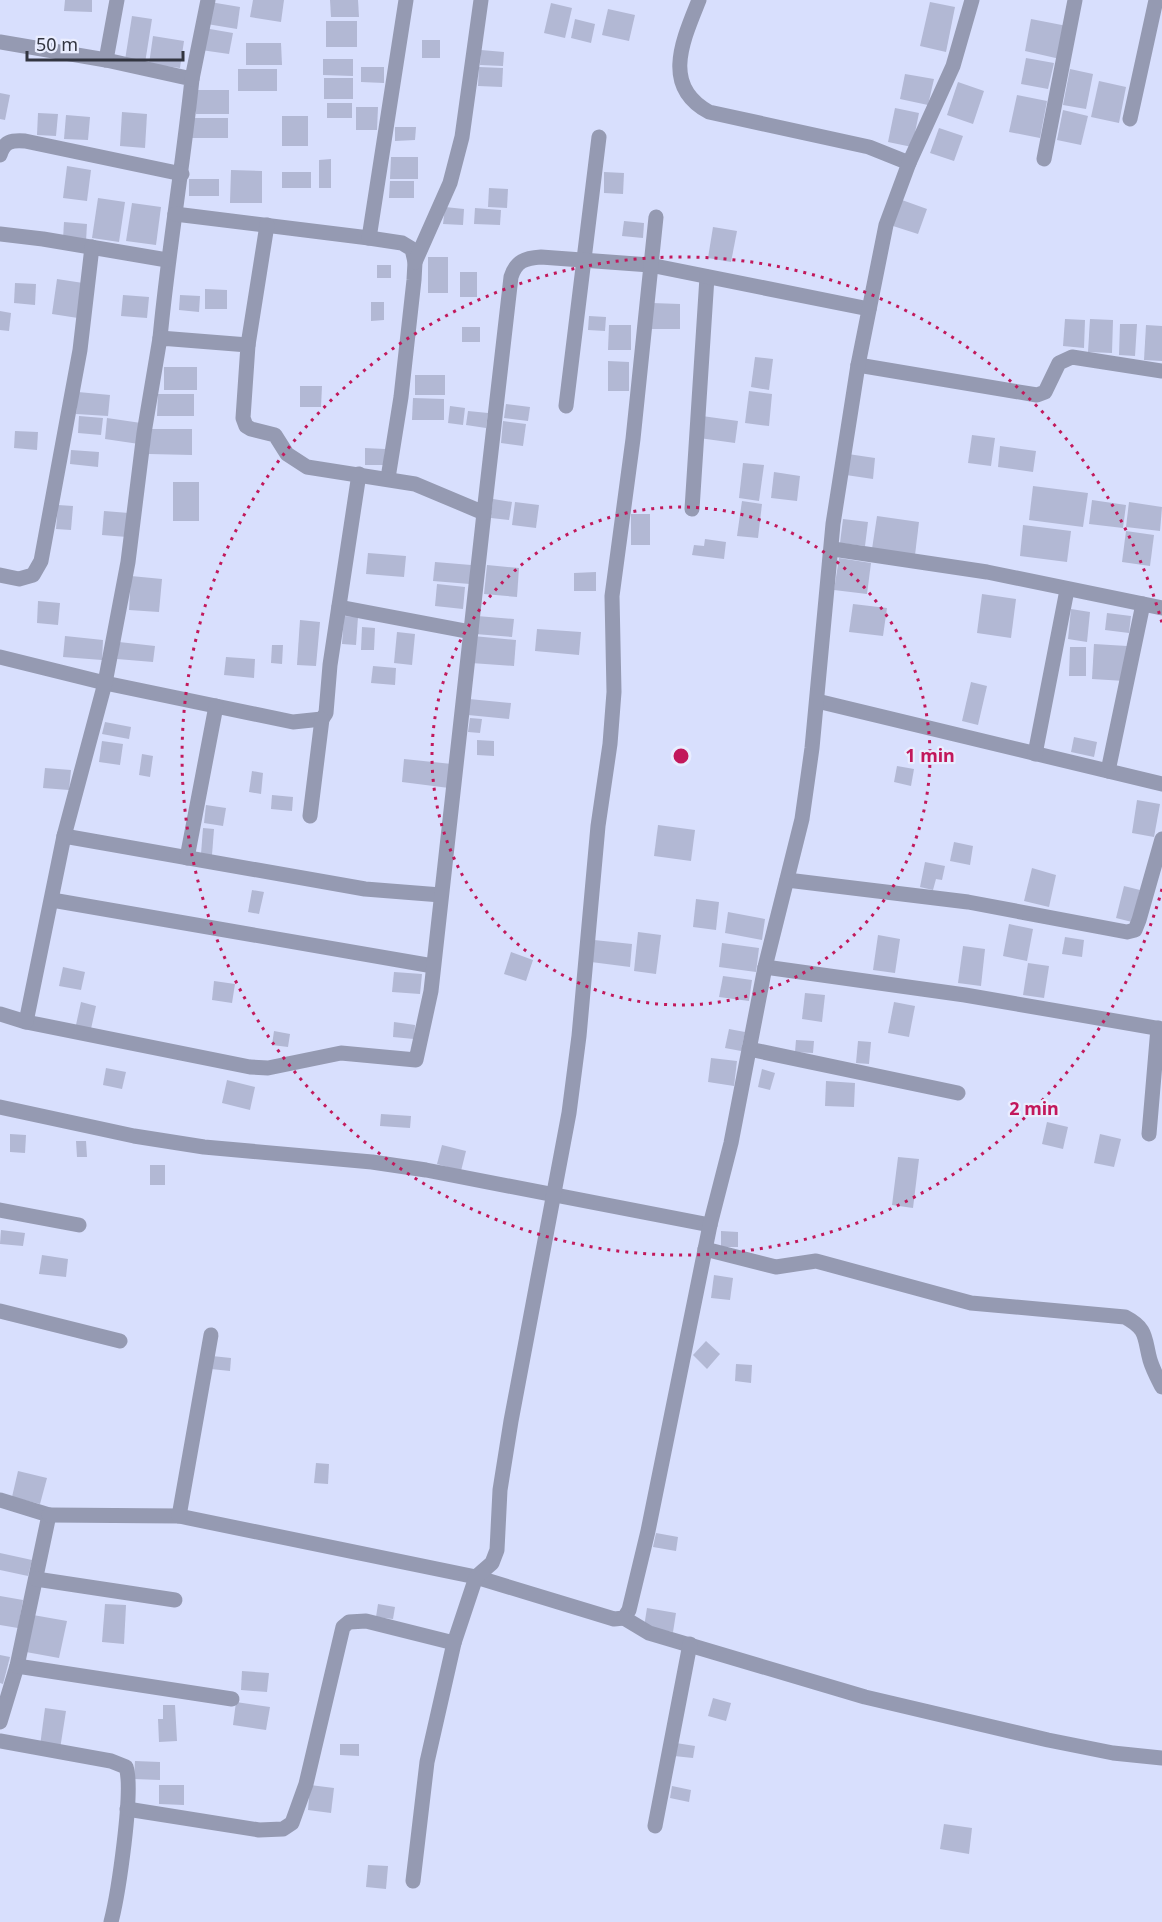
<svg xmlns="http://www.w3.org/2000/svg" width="1162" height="1922" viewBox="0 0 1162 1922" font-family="'Noto Sans',sans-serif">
  <rect width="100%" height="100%" fill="#d8dffd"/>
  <g fill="#b2b8d4">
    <path d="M65,0H92V12L64,11Z"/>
    <path d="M253,0H284L281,22L250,17Z"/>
    <path d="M330,0H358L359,17H331Z"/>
    <path d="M210,2L240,7L237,29L207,24Z"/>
    <path d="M930,2L955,7L946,52L920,46Z"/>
    <path d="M551,3L572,8L565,38L544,33Z"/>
    <path d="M608,9L635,15L629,41L602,35Z"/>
    <path d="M132,16L152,19L145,63L125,60Z"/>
    <path d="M575,19L595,24L591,43L571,38Z"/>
    <path d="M1031,19L1067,26L1060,59L1025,51Z"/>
    <rect x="326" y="21" width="31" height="26"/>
    <path d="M204,28L233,33L229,54L201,50Z"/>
    <path d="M153,36L184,41L180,68L149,64Z"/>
    <rect x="422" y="40" width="18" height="18"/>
    <path d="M246,43H281L282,65H246Z"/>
    <path d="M481,50L504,52L503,66L480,65Z"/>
    <path d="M1026,58L1054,63L1048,89L1021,84Z"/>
    <path d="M323,59H353V76L323,75Z"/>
    <path d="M361,67H384V83L361,82Z"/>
    <path d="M479,67L503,68L502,87L478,86Z"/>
    <rect x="238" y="69" width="39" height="22"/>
    <path d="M1070,69L1093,74L1086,109L1063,105Z"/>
    <path d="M905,74L934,79L928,105L900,99Z"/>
    <rect x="324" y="78" width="29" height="21"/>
    <path d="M1099,81L1126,87L1119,123L1091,117Z"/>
    <path d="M958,82L984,91L973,124L947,115Z"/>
    <rect x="196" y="90" width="33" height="24"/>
    <path d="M0,93L10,95L5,120L0,119Z"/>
    <path d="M1017,95L1047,101L1040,138L1009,132Z"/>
    <rect x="327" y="103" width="25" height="15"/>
    <path d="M356,107H378L377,130H356Z"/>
    <path d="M895,108L919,113L912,147L888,142Z"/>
    <path d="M1063,110L1088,116L1081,145L1057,140Z"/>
    <path d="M122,112L147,114L145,148L120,146Z"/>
    <path d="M38,113L58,114L56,136L37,135Z"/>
    <path d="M66,115L90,117L88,140L64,139Z"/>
    <rect x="282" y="116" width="26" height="30"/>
    <rect x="190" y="118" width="38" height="20"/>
    <path d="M395,127H416L415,140L395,141Z"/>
    <path d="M939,128L963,136L954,161L930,153Z"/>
    <path d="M391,157H418V179H390Z"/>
    <path d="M331,159V188H319V160Z"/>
    <path d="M67,166L91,170L87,201L63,198Z"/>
    <path d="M231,170L262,171V203H230Z"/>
    <rect x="282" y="172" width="29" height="16"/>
    <path d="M604,172L624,173L623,194L604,193Z"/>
    <rect x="189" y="179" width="30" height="17"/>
    <path d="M390,181H414V198H389Z"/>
    <path d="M489,188L508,189L507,208L488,207Z"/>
    <path d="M98,198L125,202L119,242L92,238Z"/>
    <path d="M902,200L927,209L918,234L893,226Z"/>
    <path d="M132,203L161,207L156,245L126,241Z"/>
    <path d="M445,207L464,209L463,225L443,224Z"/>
    <path d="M475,208L501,210L500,225L474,224Z"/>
    <path d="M624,221L644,223L643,238L622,236Z"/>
    <path d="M64,222L87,224L86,241L63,239Z"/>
    <path d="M713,227L737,231L731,262L708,258Z"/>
    <rect x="428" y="257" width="20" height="36"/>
    <rect x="377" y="265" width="14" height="13"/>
    <rect x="460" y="272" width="17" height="25"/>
    <path d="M57,279L83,283L78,318L52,314Z"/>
    <path d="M15,283L36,284L35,305L14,303Z"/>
    <path d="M205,289L227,290V309H205Z"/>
    <path d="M123,295L149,297L147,318L121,316Z"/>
    <path d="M180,295L200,296L199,312L179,310Z"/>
    <path d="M371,302H384V320L371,321Z"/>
    <path d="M652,303L680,304V329H652Z"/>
    <path d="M0,311L11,313L9,331L0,330Z"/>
    <path d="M589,316L606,317L605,331L588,330Z"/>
    <path d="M1065,319L1085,320L1084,348L1063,346Z"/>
    <path d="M1090,319L1113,320L1112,353L1088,352Z"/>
    <path d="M1120,324H1137L1135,356L1119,355Z"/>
    <path d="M609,325H631V350H608Z"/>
    <path d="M1146,325L1162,326V361L1144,360Z"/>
    <rect x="462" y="327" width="18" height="15"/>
    <path d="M755,357L773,359L769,390L751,387Z"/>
    <path d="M608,361L629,362V391H608Z"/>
    <rect x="164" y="367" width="33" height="23"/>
    <rect x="415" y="375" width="30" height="20"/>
    <path d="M300,386H322L321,407H300Z"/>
    <path d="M749,391L772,394L769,426L745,423Z"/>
    <path d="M78,392L110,395L108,416L76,414Z"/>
    <path d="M158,394H194V416H157Z"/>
    <path d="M413,398L444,399V420H412Z"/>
    <path d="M506,404L530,407L528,421L504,418Z"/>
    <path d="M450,406L465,408L463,425L448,423Z"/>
    <path d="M468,411L488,413L486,428L466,425Z"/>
    <path d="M79,416L103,418L101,435L78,433Z"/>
    <path d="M702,416L738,421L735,443L699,438Z"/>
    <path d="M107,418L141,423L139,444L105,439Z"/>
    <path d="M503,421L526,424L523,446L501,443Z"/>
    <path d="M150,429H192V455L149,454Z"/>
    <path d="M15,431L38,432L37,450L14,448Z"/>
    <path d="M972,435L995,438L991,466L968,463Z"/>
    <path d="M1000,446L1036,451L1033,472L998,467Z"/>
    <path d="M365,448L385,449L384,465H365Z"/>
    <path d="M71,450L99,452L98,467L70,464Z"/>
    <path d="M848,454L875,458L873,479L846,475Z"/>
    <path d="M743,463L764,465L759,501L739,498Z"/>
    <path d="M774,472L800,476L797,501L771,498Z"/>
    <rect x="173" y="482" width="26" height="39"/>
    <path d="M1033,486L1088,493L1083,527L1029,520Z"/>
    <path d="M493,499L512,502L509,520L491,518Z"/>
    <path d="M1092,500L1126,505L1123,528L1089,524Z"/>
    <path d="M742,501L762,504L758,538L737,536Z"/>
    <path d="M515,502L539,505L536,528L512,525Z"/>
    <path d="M1129,502L1162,507L1160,531L1126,527Z"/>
    <path d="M58,505L73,506L71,530L56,529Z"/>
    <path d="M104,511L129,513L127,537L102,535Z"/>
    <rect x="631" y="514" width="19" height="31"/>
    <path d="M877,516L919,522L915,555L872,549Z"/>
    <path d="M843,519L868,522L865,546L840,543Z"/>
    <path d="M1023,525L1071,531L1067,562L1020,556Z"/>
    <path d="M1126,531L1154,535L1150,566L1122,562Z"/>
    <path d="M705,539L726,542L724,559L692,555L694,545L704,546Z"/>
    <path d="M368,553L406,556L404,577L366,574Z"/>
    <path d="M839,558L871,563L867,594L834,590Z"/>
    <path d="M435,562L471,565L470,584L433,581Z"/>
    <path d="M487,565L519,568L517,597L484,594Z"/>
    <path d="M596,572V591H574V573Z"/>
    <path d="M131,576L162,579L159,612L129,610Z"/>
    <path d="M437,584L465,587L463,609L435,606Z"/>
    <path d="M982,594L1016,599L1011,638L977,633Z"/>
    <path d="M38,601L60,603L58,625L37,623Z"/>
    <path d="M853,604L887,608L883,636L849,632Z"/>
    <path d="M1071,609L1090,612L1087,642L1068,639Z"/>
    <path d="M1107,613L1131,616L1129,633L1105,630Z"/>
    <path d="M344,616L358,617L356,645L342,644Z"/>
    <path d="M477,616L514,619L512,637L475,634Z"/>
    <path d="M300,620L320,622L316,666L297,665Z"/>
    <path d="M362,627L375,628L374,650H361Z"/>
    <path d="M537,629L581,632L579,655L535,651Z"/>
    <path d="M397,632L415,634L412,665L394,663Z"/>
    <path d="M65,636L103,640L102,660L63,657Z"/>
    <path d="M473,636L516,640L514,666L471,663Z"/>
    <path d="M119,642L155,646L153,662L117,659Z"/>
    <path d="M1094,644L1127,646L1125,681L1092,679Z"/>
    <path d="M272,645H283L282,664L271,663Z"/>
    <path d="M1070,647H1086V676H1069Z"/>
    <path d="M226,657L255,659L254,678L224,675Z"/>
    <path d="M373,666L396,668L395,685L371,683Z"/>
    <path d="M971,682L987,686L978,725L962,721Z"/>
    <path d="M469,699L511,703L509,719L468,715Z"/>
    <path d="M470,718L482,719L480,733L468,732Z"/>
    <path d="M105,722L131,727L129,739L102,734Z"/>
    <path d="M1074,737L1097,742L1094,757L1071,752Z"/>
    <path d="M477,740L494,741V756L477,755Z"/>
    <path d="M102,741L123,744L120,765L99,762Z"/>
    <path d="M142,754L153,756L150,777L139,775Z"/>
    <path d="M404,759L452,764L449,788L402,782Z"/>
    <path d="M897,766L914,769L911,786L894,782Z"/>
    <path d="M45,768L71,770L69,790L43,788Z"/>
    <path d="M252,771L263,773L261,794L249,792Z"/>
    <path d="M272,795L293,797L292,811L271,809Z"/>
    <path d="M1137,800L1160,804L1154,837L1132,833Z"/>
    <path d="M206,805L226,808L223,826L204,823Z"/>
    <path d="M658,825L695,830L691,861L654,856Z"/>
    <path d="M203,828L214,829L212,855L201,854Z"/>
    <path d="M954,842L973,846L970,865L950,861Z"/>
    <path d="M925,862L945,866L942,880L936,879L933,890L920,887Z"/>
    <path d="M1032,868L1056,875L1049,907L1024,901Z"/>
    <path d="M1124,886L1140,890L1132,922L1116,918Z"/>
    <path d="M252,890L264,892L259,914L248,912Z"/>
    <path d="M696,899L719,902L716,930L693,927Z"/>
    <path d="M728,912L765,919L762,940L725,933Z"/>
    <path d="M1009,924L1033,929L1027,961L1003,956Z"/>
    <path d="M638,932L661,935L656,974L634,971Z"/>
    <path d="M878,935L900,939L895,973L873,970Z"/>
    <path d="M1065,937L1084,940L1082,957L1062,954Z"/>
    <path d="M594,940L632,944L630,967L591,962Z"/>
    <path d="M722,943L759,948L756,972L719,967Z"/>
    <path d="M963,946L985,949L981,986L958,983Z"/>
    <path d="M511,952L533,960L526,981L504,974Z"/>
    <path d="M1028,963L1049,966L1044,998L1023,995Z"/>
    <path d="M63,967L85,972L81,990L59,986Z"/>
    <path d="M394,972L422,974L420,994L392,992Z"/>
    <path d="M723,976L752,980L749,1001L719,997Z"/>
    <path d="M214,981L235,984L232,1003L212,1000Z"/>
    <path d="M805,993L825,995L822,1022L802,1019Z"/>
    <path d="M81,1002L96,1006L91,1029L76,1025Z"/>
    <path d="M894,1002L915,1006L909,1037L888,1033Z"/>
    <path d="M394,1022L415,1025L414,1039L393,1037Z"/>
    <path d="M729,1029L745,1032L741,1051L725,1048Z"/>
    <path d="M274,1031L290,1034L288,1047L272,1045Z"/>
    <path d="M796,1040L814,1041L813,1053L795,1052Z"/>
    <path d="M858,1041L871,1042L869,1064L856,1063Z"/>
    <path d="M711,1058L737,1061L734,1086L708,1082Z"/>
    <path d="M106,1068L126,1072L122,1089L103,1085Z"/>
    <path d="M762,1069L775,1073L770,1090L758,1087Z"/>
    <path d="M227,1080L255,1087L250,1110L222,1103Z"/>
    <path d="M826,1081L855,1083L854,1107L825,1106Z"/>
    <path d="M381,1114L411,1116L410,1128L380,1126Z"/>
    <path d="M1047,1122L1068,1127L1063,1149L1042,1144Z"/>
    <path d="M10,1134L26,1135L25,1153L10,1152Z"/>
    <path d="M1100,1134L1121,1139L1114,1167L1094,1163Z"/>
    <path d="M76,1141H86L87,1157H77Z"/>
    <path d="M442,1145L466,1151L461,1171L437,1164Z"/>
    <path d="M898,1157L919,1159L913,1208L892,1205Z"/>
    <rect x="150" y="1165" width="15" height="20"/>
    <path d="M1,1230L25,1233L23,1246L0,1244Z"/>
    <path d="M721,1231L738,1232V1247H721Z"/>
    <path d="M42,1255L68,1259L66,1277L39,1274Z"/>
    <path d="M714,1275L733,1278L730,1300L711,1298Z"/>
    <path d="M706,1341L720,1354L707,1369L693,1355Z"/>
    <path d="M212,1356L231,1358L230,1371L211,1369Z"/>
    <path d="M736,1364L752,1365L751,1383L735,1381Z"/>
    <path d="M316,1463L329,1464L328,1484L314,1483Z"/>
    <path d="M18,1471L47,1478L40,1504L12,1497Z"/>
    <path d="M656,1533L678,1537L676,1551L653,1547Z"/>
    <path d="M0,1553L32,1560L28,1576L0,1570Z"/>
    <path d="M0,1596L23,1600L18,1628L0,1625Z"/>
    <path d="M105,1604L126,1605L124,1644L102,1642Z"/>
    <path d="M378,1604L395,1607L393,1619L376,1617Z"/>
    <path d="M647,1608L676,1613L673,1632L644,1627Z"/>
    <path d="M33,1615L67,1621L59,1658L26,1652Z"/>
    <path d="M0,1655L10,1657L3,1684L0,1683Z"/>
    <path d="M242,1671L269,1673L267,1692L241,1690Z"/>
    <path d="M713,1698L731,1703L726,1721L708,1716Z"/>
    <path d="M236,1702L270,1707L266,1730L233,1725Z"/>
    <path d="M163,1705H175L177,1741L159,1742L158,1719H163Z"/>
    <path d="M45,1708L66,1711L60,1749L40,1746Z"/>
    <path d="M676,1743L695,1746L693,1758L674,1756Z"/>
    <path d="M340,1744H359V1756L340,1755Z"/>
    <path d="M135,1761L160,1762V1780L134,1779Z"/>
    <path d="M159,1785H184V1805L159,1804Z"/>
    <path d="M310,1785L334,1788L331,1813L308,1810Z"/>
    <path d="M672,1786L691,1790L689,1802L670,1798Z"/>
    <path d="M944,1824L972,1828L969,1854L940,1849Z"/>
    <path d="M368,1865L388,1866L386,1889L366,1887Z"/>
  </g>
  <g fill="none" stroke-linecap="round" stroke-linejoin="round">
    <g stroke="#959ab2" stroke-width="15">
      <path d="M699,0C683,40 661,86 709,112L869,147L909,163"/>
      <path d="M0,42L106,60L192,79C183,166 168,252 160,338"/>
      <path d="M106,60L117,0"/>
      <path d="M192,79L208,0"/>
      <path d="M1130,119L1156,0"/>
      <path d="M0,155C4,141 12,140 25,141L182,174"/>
      <path d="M1044,159L1075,0"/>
      <path d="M175,214L369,238L402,243L412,249L415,262L414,280L401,397L388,478"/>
      <path d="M0,234L43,239L167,260"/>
      <path d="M369,238L406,0"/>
      <path d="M415,262L450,183L462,137L481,0"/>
      <path d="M248,345L267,225"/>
      <path d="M858,365L1037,395L1045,392L1059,363L1072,357L1162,371"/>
      <path d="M566,406L599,137"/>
      <path d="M692,509L707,277"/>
      <path d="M833,549L987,572L1162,608"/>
      <path d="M0,575L19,579L33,575L41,561L80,350L92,247"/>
      <path d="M339,607L471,632"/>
      <path d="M0,657L105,683L293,722L322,719L326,713L330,665L359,474"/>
      <path d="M817,701L1162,784"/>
      <path d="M1035,754L1067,590"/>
      <path d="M1108,771L1143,604"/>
      <path d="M310,816L322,719"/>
      <path d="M64,836L365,889L441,895"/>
      <path d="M187,858L216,706"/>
      <path d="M787,880L968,902L1127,932L1135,930L1139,920L1162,839"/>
      <path d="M52,900L433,966"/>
      <path d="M765,967L965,995L1162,1029"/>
      <path d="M0,1014L26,1022L250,1067L268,1068L341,1053L416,1060L431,991L484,513"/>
      <path d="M26,1022L64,836L105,683L128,562L144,433L160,338L248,345L243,418L246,426L251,429L275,435L287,454L307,467L415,484L484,513L511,277C516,261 525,258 541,257L650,265L869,309"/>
      <path d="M749,1049L958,1093"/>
      <path d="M0,1107L134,1136L204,1147L372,1162L426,1170L710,1225"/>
      <path d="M1149,1134L1158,1028"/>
      <path d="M0,1210L79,1225"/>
      <path d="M705,1249L776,1267L816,1261L971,1303L1125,1317C1148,1329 1144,1338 1150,1360C1153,1370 1158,1379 1162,1387"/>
      <path d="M0,1311L120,1341"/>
      <path d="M0,1500L49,1515L17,1666L0,1722"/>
      <path d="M49,1515L179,1516L476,1577L614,1619L624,1618L629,1610L648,1531L710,1225L731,1143L765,967L802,819L812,748L833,524L858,365L886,225L909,163L953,66L972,0"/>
      <path d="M179,1516L211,1335"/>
      <path d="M36,1579L175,1600"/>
      <path d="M624,1618L649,1633L865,1697L1048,1740L1113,1753L1162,1758"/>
      <path d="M17,1666L232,1699"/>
      <path d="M0,1741L111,1761L126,1767C134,1790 118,1895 111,1922"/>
      <path d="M127,1809L259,1830L283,1829L292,1823L306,1784L343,1627L349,1622L366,1621L454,1643"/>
      <path d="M655,1826L690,1644"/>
      <path d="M413,1881L427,1762L454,1643L476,1577L492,1563L497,1550L500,1490L511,1421L569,1113L579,1036L598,826L610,744L614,692L612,596L633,439L656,217"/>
    </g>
  </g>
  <g fill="none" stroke="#c2185b" stroke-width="3" stroke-dasharray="3 6">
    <circle cx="681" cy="756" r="249"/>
    <path d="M1162 889A499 499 0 1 1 1162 623"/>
  </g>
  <circle cx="681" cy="756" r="9" fill="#c2185b" stroke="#e9edff" stroke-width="3"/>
  <g font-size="18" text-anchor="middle" font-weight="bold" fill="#c2185b" stroke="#e9edff" stroke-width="4.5" stroke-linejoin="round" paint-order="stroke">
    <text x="930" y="762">1 min</text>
    <text x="1034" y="1115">2 min</text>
  </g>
  <path d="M27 51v9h156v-9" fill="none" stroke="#323540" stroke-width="3"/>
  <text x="36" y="51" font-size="18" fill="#323540" stroke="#e9edff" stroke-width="4.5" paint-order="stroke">50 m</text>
</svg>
